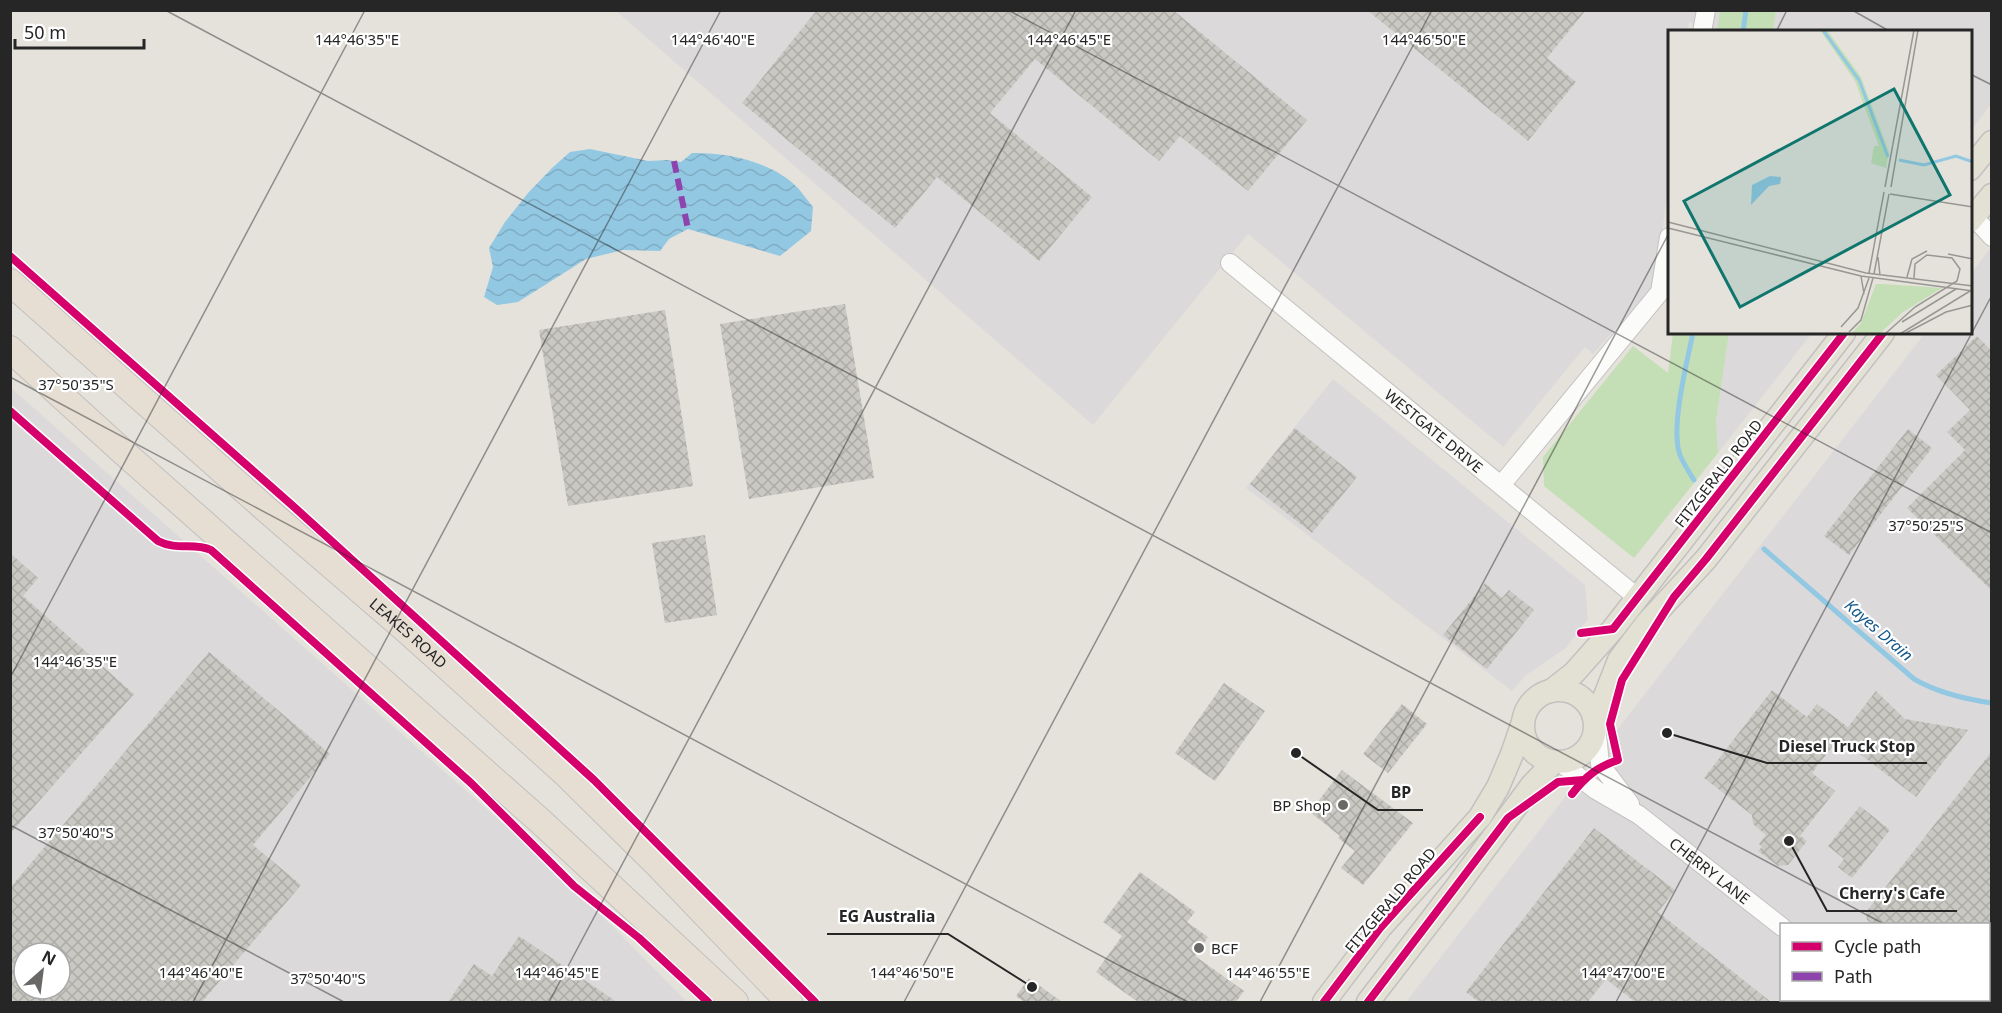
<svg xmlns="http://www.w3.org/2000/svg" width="2002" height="1013" viewBox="0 0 2002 1013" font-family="'Noto Sans',sans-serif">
  <defs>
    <pattern id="water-waves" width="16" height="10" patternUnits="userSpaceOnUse" patternTransform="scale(1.5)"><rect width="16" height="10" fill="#93c8e3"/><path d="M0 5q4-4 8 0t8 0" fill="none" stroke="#7facc3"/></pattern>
    <pattern id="building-cross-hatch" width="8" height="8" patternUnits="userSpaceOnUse" patternTransform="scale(1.5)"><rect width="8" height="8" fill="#cac8c3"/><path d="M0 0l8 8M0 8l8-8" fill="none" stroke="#adaca7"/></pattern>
  </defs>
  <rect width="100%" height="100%" fill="#e5e2dc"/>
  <g fill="#dcd9db" fill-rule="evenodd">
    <path d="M616,11H1720L1717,31H1703L1689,21L1688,31L1669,32V178L1656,283L1593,354L1585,347L1503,447L1248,234L1093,425Z"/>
    <path d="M1776,11H1991V104L1971,131L1970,32H1773Z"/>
    <path d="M1991,247V1002H1406L1925,333H1970L1971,274ZM1782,924H1988V1000H1782Z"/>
    <path d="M1729,333H1812L1718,453L1716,421Z"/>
    <path d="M1333,379L1585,585L1588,619L1566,648L1526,675L1512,691L1246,488Z"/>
    <path d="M10,387L568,881L687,1002H11ZM24,953H60V989H24Z"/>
  </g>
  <g fill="#c4dfb6">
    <path d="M1720,11H1776L1773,31H1717Z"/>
    <path d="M1673,333H1729L1716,421L1718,453L1634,558L1544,486L1543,457L1633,346L1668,373Z"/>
  </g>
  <path fill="url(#water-waves)" d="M590,149L648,161L667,160L681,162L692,153C727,152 773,162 798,188C803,194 808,201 813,207L811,231L780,256L688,229L669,239L660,251L623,250L586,259L518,302L497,305L484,297L493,267L489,248L505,222L528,193L552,168L570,152Z"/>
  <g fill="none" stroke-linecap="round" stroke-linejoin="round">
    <g stroke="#93c8e3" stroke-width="5">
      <path d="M1743,32L1746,10"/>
      <path d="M1693,333C1687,362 1670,428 1680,455C1683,463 1689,472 1694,480"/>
      <path d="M1764,549L1914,679C1938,693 1964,699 1992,703"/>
    </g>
  </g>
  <g fill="url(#building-cross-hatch)" fill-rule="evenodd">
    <path d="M817,10H1173L1307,120L1248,191L1180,136L1159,161L1035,59L990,113L1092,197L1039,261L937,177L895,228L742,103Z"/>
    <path d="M1367,10H1586L1547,58L1576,82L1528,141Z"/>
    <path d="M845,304L874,478L749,499L720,324Z"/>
    <path d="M665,310L693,486L568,506L539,330Z"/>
    <path d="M1977,336L1992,351V591L1907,508L1965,450L1947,432L1970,410L1936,375Z"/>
    <path d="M1295,428L1357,477L1312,533L1250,484Z"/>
    <path d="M1908,429L1932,448L1849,555L1824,536Z"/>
    <path d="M705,535L717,615L665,623L652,543Z"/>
    <path d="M10,553L38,578L23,596L134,694L10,834Z"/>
    <path d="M1485,583L1502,598L1509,590L1534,610L1487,669L1443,635Z"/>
    <path d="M209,652L330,754L253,845L301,885L202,1002H10V888ZM24,953H60V989H24Z"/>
    <path d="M1224,683L1265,711L1215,781L1175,753Z"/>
    <path d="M1772,690L1807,717L1817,704L1848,727L1876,691L1905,719L1968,730L1916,797L1839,738L1812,773L1835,791L1800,836L1807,841L1788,865L1778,866L1758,851L1762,847L1759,844L1766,835L1753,824L1752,815L1704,778Z"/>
    <path d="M1402,704L1427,724L1388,773L1363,754Z"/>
    <path d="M1992,751V924H1873L1867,920L1866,912Z"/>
    <path d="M1342,770L1413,823L1363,885L1341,868L1355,851L1338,838L1340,836L1310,812Z"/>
    <path d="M1860,806L1890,830L1852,878L1838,867L1844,859L1828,846Z"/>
    <path d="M1594,828L1675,890L1658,912L1771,1002H1635L1606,979L1588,1002H1479L1466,992Z"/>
    <path d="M1140,872L1195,912L1187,922L1208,937L1195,956L1244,991L1236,1002H1138L1096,972L1122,936L1103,922Z"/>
    <path d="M519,936L617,1002H448L474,964L492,976Z"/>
    <path d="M1029,978L1062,1002H1024L1016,996Z"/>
  </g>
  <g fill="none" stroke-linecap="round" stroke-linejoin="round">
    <defs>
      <g id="minor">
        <path d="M1702,32L1706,10"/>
        <path d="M1974,217L1992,237"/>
        <path id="s1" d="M1230,263L1638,598"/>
        <path d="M1502,484L1660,292L1669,237"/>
        <path d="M1596,725L1600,764L1630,804"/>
        <path id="s2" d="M1561,763L1596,790L1639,815L1782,927"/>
        <path d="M1875,1000L1879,1002"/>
        <path d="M1836,1002L1839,1000"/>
      </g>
      <g id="major">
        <path d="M1970,169L1992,142"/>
        <path d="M1970,221L1992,195"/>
        <circle cx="1559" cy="726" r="36"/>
        <path d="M1551,691L1574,673L1613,629L1844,333"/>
        <path d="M1594,717L1605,696L1619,660L1646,624L1706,559L1883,333"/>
        <path d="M1324,1002L1380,928L1480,817L1498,787L1512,754L1523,722"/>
        <path d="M1368,1002L1455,889L1532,785L1554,762"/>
      </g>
      <g id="highway">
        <path id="s3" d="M10,282L267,510L412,635L566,774L660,867L789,1002"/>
        <path d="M10,349L121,450L539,820L735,1002"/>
      </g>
    </defs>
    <use href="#minor" stroke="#c3c1c1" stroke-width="20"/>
    <use href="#major" stroke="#c2c1bf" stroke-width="25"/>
    <use href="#highway" stroke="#c2c1bf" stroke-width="28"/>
    <use href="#minor" stroke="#fbfbfa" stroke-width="18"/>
    <use href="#major" stroke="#e3e1d3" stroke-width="22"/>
    <use href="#highway" stroke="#e6ddd3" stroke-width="26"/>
    <path stroke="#8e44ad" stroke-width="6" stroke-dasharray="12 6" stroke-linecap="butt" d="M674,161L688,229"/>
    <defs>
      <g id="cycleway">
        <path d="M10,256L293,506L594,780L815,1002"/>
        <path d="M10,411L158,541C177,551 194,542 211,550L471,783L574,886L639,938L708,1002"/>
        <path d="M1581,633L1613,629L1844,333"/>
        <path d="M1572,794C1585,777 1597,767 1618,760L1610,724L1622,680L1674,597L1706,559L1883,333"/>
        <path d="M1324,1002L1380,928L1480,817"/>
        <path d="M1368,1002L1508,818L1558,782L1583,780"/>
      </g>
    </defs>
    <use href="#cycleway" stroke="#fff" stroke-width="11"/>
    <use href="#cycleway" stroke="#d6006c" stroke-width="8"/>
  </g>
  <path fill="none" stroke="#262626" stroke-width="1.5" stroke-opacity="0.45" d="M165,10L1884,924M1008,10L1992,533M1852,10L1891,32M1776,32L1787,10M1970,74L1992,85M10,377L1188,1002M10,678L365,10M10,825L344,1002M1988,970L1992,964M1988,980L1992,982M193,1002L721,10M549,1002L1076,10M904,1002L1432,10M1260,1002L1669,233M1616,1002L1992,295M1971,1002L1973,1000"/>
  <g fill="#696866" stroke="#fff" stroke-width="2">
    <circle cx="1343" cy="805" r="6"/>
    <circle cx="1199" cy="948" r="6"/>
  </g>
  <g text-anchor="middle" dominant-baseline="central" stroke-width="4.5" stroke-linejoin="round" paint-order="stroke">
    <g font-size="15" fill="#262626" stroke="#fff">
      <text stroke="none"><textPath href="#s1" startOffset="264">WESTGATE DRIVE</textPath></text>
      <text transform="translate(1718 473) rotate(-52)">FITZGERALD ROAD</text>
      <text stroke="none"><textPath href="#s3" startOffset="531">LEAKES ROAD</textPath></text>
      <text stroke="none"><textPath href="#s2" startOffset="184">CHERRY LANE</textPath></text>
      <text transform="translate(1390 900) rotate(-50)">FITZGERALD ROAD</text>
    </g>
    <g font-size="15" fill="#262626" stroke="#fff" text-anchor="end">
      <text x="1331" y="805">BP Shop</text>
      <text x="1211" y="948" text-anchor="start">BCF</text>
    </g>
    <g font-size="16" font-style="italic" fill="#15598c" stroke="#fff">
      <text transform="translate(1879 630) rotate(41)">Kayes Drain</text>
    </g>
  </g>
  <g transform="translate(1668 30)">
    <rect width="304" height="304" fill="#e5e2dc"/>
    <path d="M208,254H215L274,258L235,282L211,304H183L193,293Z" fill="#c4dfb6"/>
    <path d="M152,0H159L193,47L221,122L218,138L203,133L206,116H211L187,51Z" fill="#c4dfb6"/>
    <path d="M102,146L113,147L112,154L101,156L83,175L84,155Z" fill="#93c8e3"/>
    <path fill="none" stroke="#93c8e3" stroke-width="3" d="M155,0L191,50L220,127M231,130L256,135L288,126L305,132"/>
    <path fill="none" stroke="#999793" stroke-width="1.5" d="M217,157L246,0M223,157L250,0M222,164L305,177M0,192L198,243L305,256M0,198L193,246L305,261M280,224L305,229M210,227L212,245M201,243L216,162M206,244L221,164M193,246L196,264M239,247L244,229L259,221M234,292L288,259M173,297L190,278L201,248M181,302L193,290L205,248M238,303L278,282L305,275M217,304L247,277L289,251L292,239L284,228L259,225L247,234L246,248M232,304L302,261"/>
    <path fill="#0f766e" fill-opacity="0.15" stroke="#0f766e" stroke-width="3" d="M226,59L282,165L72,277L16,171Z"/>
    <rect width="304" height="304" fill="none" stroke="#262626" stroke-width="3"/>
  </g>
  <g font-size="15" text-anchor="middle" fill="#262626" stroke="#fff" stroke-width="4.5" stroke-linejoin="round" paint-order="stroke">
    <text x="357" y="45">144°46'35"E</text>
    <text x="713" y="45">144°46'40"E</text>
    <text x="1069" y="45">144°46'45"E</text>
    <text x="1424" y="45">144°46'50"E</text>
    <text x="76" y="390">37°50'35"S</text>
    <text x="1926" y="531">37°50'25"S</text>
    <text x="75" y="667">144°46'35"E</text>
    <text x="76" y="838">37°50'40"S</text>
    <text x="201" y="978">144°46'40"E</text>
    <text x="557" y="978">144°46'45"E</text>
    <text x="912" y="978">144°46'50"E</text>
    <text x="1268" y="978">144°46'55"E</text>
    <text x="1623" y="978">144°47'00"E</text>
    <text x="328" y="984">37°50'40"S</text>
  </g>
  <path fill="none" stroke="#262626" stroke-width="2" d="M1667 733L1767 763H1927M1296 753L1378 810H1423M1789 841L1827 911H1957M1032 987L948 934H827"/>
  <g fill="#262626" stroke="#fff" stroke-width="2">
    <circle cx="1667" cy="733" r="6"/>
    <circle cx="1296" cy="753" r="6"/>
    <circle cx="1789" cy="841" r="6"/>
    <circle cx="1032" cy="987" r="6"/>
  </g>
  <g font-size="16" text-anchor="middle" font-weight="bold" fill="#262626" stroke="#fff" stroke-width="4.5" stroke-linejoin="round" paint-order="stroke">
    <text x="1847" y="752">Diesel Truck Stop</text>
    <text x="1401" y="798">BP</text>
    <text x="1892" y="899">Cherry's Cafe</text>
    <text x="887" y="922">EG Australia</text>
  </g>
  <rect width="2002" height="1013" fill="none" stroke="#262626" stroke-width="24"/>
  <rect x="1780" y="923" width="210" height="78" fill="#ffffff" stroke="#a8a8a8" stroke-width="1.5"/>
  <rect x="1792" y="942" width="30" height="9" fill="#d6006c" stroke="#a8a8a8" stroke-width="1.5"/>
  <text x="1834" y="953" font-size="18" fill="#262626">Cycle path</text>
  <rect x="1792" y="972" width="30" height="9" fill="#8e44ad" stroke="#a8a8a8" stroke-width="1.5"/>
  <text x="1834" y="983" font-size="18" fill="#262626">Path</text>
  <g transform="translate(42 971) rotate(28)"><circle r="28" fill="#ffffff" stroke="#a8a8a8" stroke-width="1.5"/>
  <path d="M0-4.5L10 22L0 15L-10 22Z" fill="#696866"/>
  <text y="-9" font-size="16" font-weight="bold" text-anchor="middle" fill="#262626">N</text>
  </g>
  <path d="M15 39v9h129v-9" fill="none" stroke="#262626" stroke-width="3"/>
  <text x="24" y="39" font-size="18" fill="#262626" stroke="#ffffff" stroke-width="4.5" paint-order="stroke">50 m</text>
</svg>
